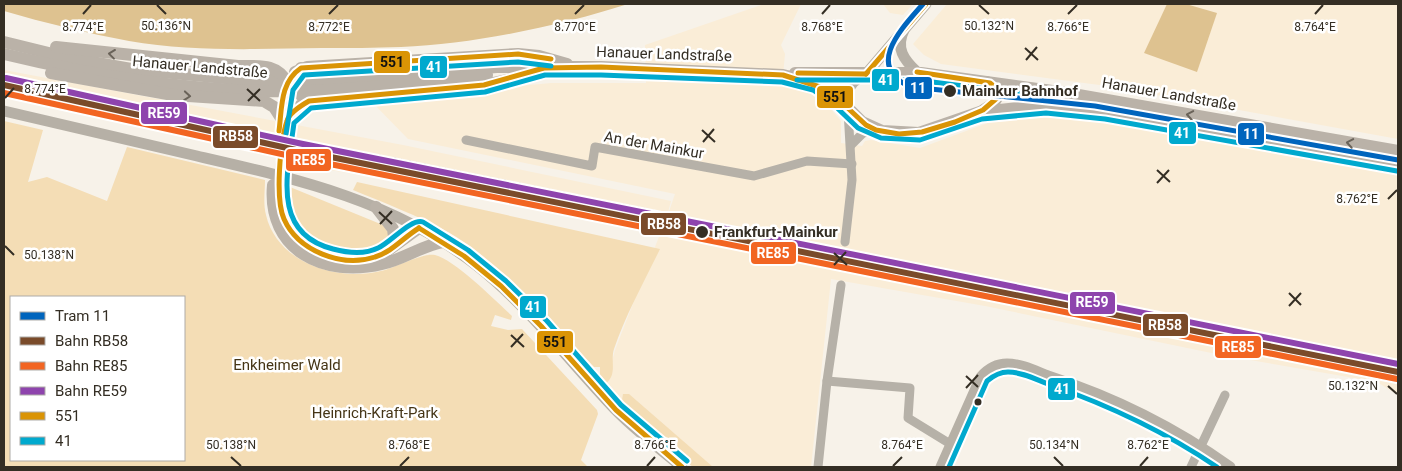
<svg xmlns="http://www.w3.org/2000/svg" width="1402" height="471" viewBox="0 0 1402 471" font-family="Roboto,sans-serif">
  <rect width="100%" height="100%" fill="#f7f2e9"/>
  <g fill="#faedd7">
    <path d="M764,4H801L781,45L785,54L782,86L813,92L828,106L841,121V143L862,146L865,141L871,140L920,148L996,120L1029,113H1071L1398,175V395L1377,382L1221,355L985,306L831,279L811,467H693L621,406L605,388L615,350L662,229L319,168L4,95V70L403,145L671,201L666,220L675,194L408,139L370,100L551,83H646L645,45Z"/>
    <path d="M883,4H913L903,15L890,13Z"/>
    <path d="M947,4H1398V139L1107,86L941,64L924,55L913,44Z"/>
  </g>
  <g fill="#f4ddb5" fill-rule="evenodd">
    <path d="M4,121L43,130L28,182L47,177L107,201L127,147L265,180C265,191 263,204 266,215C277,263 338,282 381,271C394,268 424,252 435,255C455,260 496,301 512,316L511,320L495,315L491,326L508,330L522,329L597,410L598,414L581,460L588,467H4ZM11,297H184V460H11Z"/>
    <path d="M357,182L660,249C645,280 625,316 614,349C610,361 618,375 605,384L600,376V367H594C546,321 507,266 448,232C418,216 385,203 353,190Z"/>
    <path d="M285,185L383,225L389,234V246C380,250 369,256 360,258C334,262 297,245 287,220C283,209 284,197 285,185Z"/>
    <path d="M623,394H629L713,467H693L621,406Z"/>
  </g>
  <g fill="#dec290">
    <path d="M4,4H628C559,26 474,44 401,47C375,48 348,48 322,48C258,49 192,52 129,41C87,33 45,23 4,11Z"/>
    <path d="M1167,4H1186L1217,13L1197,72L1144,53Z"/>
  </g>
  <g fill="none" stroke-linecap="round" stroke-linejoin="round">
    <g stroke="#b6b1a8" stroke-width="9">
      <path d="M466,140L592,166L595,147L754,176L807,161L852,164"/>
      <path d="M851,145L863,133L877,130"/>
      <path d="M845,242L852,180L847,93L854,83L866,74"/>
      <path d="M827,381L910,388L908,418L952,445"/>
      <path d="M818,467L827,381L841,285"/>
      <path d="M1191,467L1225,395"/>
    </g>
    <g stroke="#b6b0a6" stroke-width="11">
      <path d="M904,30C895,48 904,60 917,72"/>
      <path d="M866,74L926,4"/>
      <path d="M4,111C68,126 133,141 197,156C297,179 393,200 476,265C527,305 566,357 611,405C632,428 658,447 682,467"/>
      <path d="M941,467L981,377C988,369 997,364 1007,364C1021,364 1035,371 1048,376C1113,397 1174,427 1230,467"/>
    </g>
    <g stroke="#bab2a8" stroke-width="12">
      <path d="M4,42L69,58L131,69L246,80H329L497,67H601L783,75L816,83L837,97L862,122L882,131L919,133L980,112L1046,105L1106,112L1398,164"/>
      <path d="M56,47L238,66"/>
      <path d="M4,54C103,78 208,94 311,91C370,88 429,82 487,75"/>
      <path d="M295,72L307,67L518,54L539,56L567,64"/>
      <path d="M51,73L173,95L264,101L274,107L281,118"/>
      <path d="M795,73H921L1067,93L1398,151"/>
      <path d="M982,111L993,104L998,96L995,86L987,82"/>
      <path d="M287,119L301,105L309,101L484,85L512,79L537,69"/>
      <path d="M273,185C267,251 325,278 382,264C404,259 421,246 443,242"/>
      <path d="M376,207L393,229L395,245"/>
      <path d="M364,259L383,254L419,228"/>
    </g>
    <g stroke="#b6b1a8" stroke-width="2.5" stroke-dasharray="2.5 5" stroke-linecap="butt">
      <path d="M4,80L199,122L391,158L762,233L821,247L930,278"/>
      <path d="M1007,295L1064,312"/>
    </g>
    <g stroke="#bab2a8" stroke-width="12">
      <path d="M238,66C258,66 278,63 288,84L280,187"/>
      <path d="M301,68C295,83 293,93 309,101"/>
    </g>
    <defs>
      <g id="bus-1">
        <path d="M798,73L866,74"/>
        <path d="M866,74L926,4"/>
        <path d="M279,131C282,108 280,82 301,68L518,54L551,59"/>
        <path d="M419,228C404,237 392,252 375,257C342,268 298,251 284,219C275,199 280,142 287,121C289,113 302,105 309,101L484,85L544,68L601,67L783,75L823,88L837,98L866,125L876,130L899,134L922,132L955,122L983,110L997,98V89L990,83L917,72"/>
        <path d="M419,228L464,256L501,286L541,326L616,410L682,467"/>
      </g>
      <g id="bus-2">
        <path d="M797,80H917L1048,97"/>
        <path d="M286,134L293,90L304,75L518,62L551,66"/>
        <path d="M687,461L621,405L547,321L506,281L468,250L423,222C411,218 390,243 378,248C364,255 348,253 333,249C270,233 288,171 294,123L311,108L485,92L545,75H601L782,82L813,90L832,103L858,128L881,138L920,140L982,119L1046,113L1105,119L1397,171"/>
        <path d="M949,467L987,381C993,376 999,372 1008,372C1022,372 1035,379 1048,384C1108,405 1164,431 1217,467"/>
      </g>
    </defs>
    <use href="#bus-1" stroke="#fff" stroke-width="9"/>
    <use href="#bus-2" stroke="#fff" stroke-width="9"/>
    <use href="#bus-1" stroke="#da9405" stroke-width="5"/>
    <use href="#bus-2" stroke="#00a9ce" stroke-width="5"/>
    <defs>
      <path id="rail-1" d="M4,85L296,150L1398,372"/>
      <path id="rail-2" d="M4,93L295,157L1397,379"/>
      <path id="rail-3" d="M6,78L298,143L1398,364"/>
    </defs>
    <use href="#rail-1" stroke="#fff" stroke-width="10"/>
    <use href="#rail-2" stroke="#fff" stroke-width="10"/>
    <use href="#rail-3" stroke="#fff" stroke-width="10"/>
    <use href="#rail-1" stroke="#7a4b2a" stroke-width="6"/>
    <use href="#rail-2" stroke="#f26522" stroke-width="6"/>
    <use href="#rail-3" stroke="#8e44ad" stroke-width="6"/>
    <defs>
      <path id="tram-1" d="M923,4C903,27 863,67 911,87L1095,106L1398,160"/>
    </defs>
    <use href="#tram-1" stroke="#fff" stroke-width="9"/>
    <use href="#tram-1" stroke="#0065bd" stroke-width="5"/>
  </g>
  <defs><path id="oneway-chevron" d="M-2-3.5L2.5 0L-2 3.5" fill="none" stroke-width="1.6" stroke-linecap="round" stroke-linejoin="round" transform="scale(1.25)"/></defs>
  <g stroke="#6a6359">
    <use href="#oneway-chevron" transform="translate(112 54) rotate(-173)"/>
    <use href="#oneway-chevron" transform="translate(187 96) rotate(5)"/>
    <use href="#oneway-chevron" transform="translate(1190 115) rotate(-170)"/>
    <use href="#oneway-chevron" transform="translate(1350 143) rotate(-170)"/>
  </g>
  <path fill="none" stroke="#342e24" stroke-width="2" d="M157,5L166,14M979,5L989,14M83,14L91,5M329,14L338,5M575,14L584,5M822,14L830,5M1068,14L1077,5M1315,14L1323,5M1025,48L1038,60M1026,60L1037,47M247,89L260,101M5,98L14,88M248,101L260,89M702,130L715,142M703,142L714,129M1157,170L1170,182M1157,183L1169,170M1388,199L1397,190M379,212L392,224M380,224L392,211M5,246L14,255M834,253L847,265M834,265L846,252M1289,293L1301,305M1289,306L1301,293M511,335L524,347M511,347L523,334M966,376L978,387M1388,386L1397,394M966,388L978,375M231,457L241,466M1054,457L1063,466M400,466L409,457M647,466L655,457M893,466L902,457M1140,466L1148,457"/>
  <g fill="#342e24" stroke="#fff" stroke-width="2">
    <circle cx="950" cy="91" r="7"/>
    <circle cx="702" cy="232" r="7"/>
    <circle cx="978" cy="402" r="4.5"/>
  </g>
  <g text-anchor="middle" dominant-baseline="central" stroke-width="5" stroke-linejoin="round" paint-order="stroke">
    <g font-size="15" fill="#342e24" stroke="#fff">
      <text transform="translate(664 54) rotate(2)">Hanauer Landstraße</text>
      <text transform="translate(200 67) rotate(5)">Hanauer Landstraße</text>
      <text transform="translate(1169 94) rotate(10)">Hanauer Landstraße</text>
      <text transform="translate(654 145) rotate(10)">An der Mainkur</text>
    </g>
    <g font-size="15" font-weight="bold" fill="#342e24" stroke="#fff" text-anchor="start">
      <text x="962" y="91">Mainkur Bahnhof</text>
      <text x="714" y="232">Frankfurt-Mainkur</text>
    </g>
    <g font-size="15" fill="#453516" stroke="#fff">
      <text x="287" y="365">Enkheimer Wald</text>
      <text x="375" y="413">Heinrich-Kraft-Park</text>
    </g>
  </g>
  <g font-size="12" text-anchor="middle" fill="#342e24" stroke="#fff" stroke-width="5" stroke-linejoin="round" paint-order="stroke">
    <text x="166" y="30">50.136°N</text>
    <text x="989" y="30">50.132°N</text>
    <text x="83" y="31">8.774°E</text>
    <text x="329" y="31">8.772°E</text>
    <text x="575" y="31">8.770°E</text>
    <text x="822" y="31">8.768°E</text>
    <text x="1068" y="31">8.766°E</text>
    <text x="1315" y="31">8.764°E</text>
    <text x="45" y="93">8.774°E</text>
    <text x="1357" y="203">8.762°E</text>
    <text x="49" y="259">50.138°N</text>
    <text x="1353" y="390">50.132°N</text>
    <text x="409" y="449">8.768°E</text>
    <text x="655" y="449">8.766°E</text>
    <text x="902" y="449">8.764°E</text>
    <text x="1148" y="449">8.762°E</text>
    <text x="231" y="449">50.138°N</text>
    <text x="1054" y="449">50.134°N</text>
  </g>
  <g stroke="#fff" stroke-width="2">
    <rect x="373" y="50" width="38" height="24" rx="5" fill="#da9405"/>
    <rect x="419" y="55" width="29" height="24" rx="5" fill="#00a9ce"/>
    <rect x="871" y="68" width="29" height="24" rx="5" fill="#00a9ce"/>
    <rect x="904" y="76" width="29" height="24" rx="5" fill="#0065bd"/>
    <rect x="816" y="85" width="38" height="24" rx="5" fill="#da9405"/>
    <rect x="140" y="101" width="48" height="24" rx="5" fill="#8e44ad"/>
    <rect x="1168" y="121" width="29" height="24" rx="5" fill="#00a9ce"/>
    <rect x="1237" y="122" width="28" height="24" rx="5" fill="#0065bd"/>
    <rect x="212" y="125" width="47" height="24" rx="5" fill="#7a4b2a"/>
    <rect x="285" y="148" width="47" height="24" rx="5" fill="#f26522"/>
    <rect x="640" y="212" width="47" height="24" rx="5" fill="#7a4b2a"/>
    <rect x="750" y="241" width="47" height="24" rx="5" fill="#f26522"/>
    <rect x="1069" y="291" width="47" height="24" rx="5" fill="#8e44ad"/>
    <rect x="519" y="295" width="28" height="24" rx="5" fill="#00a9ce"/>
    <rect x="1142" y="313" width="47" height="24" rx="5" fill="#7a4b2a"/>
    <rect x="536" y="330" width="38" height="24" rx="5" fill="#da9405"/>
    <rect x="1214" y="335" width="48" height="24" rx="5" fill="#f26522"/>
    <rect x="1047" y="377" width="29" height="24" rx="5" fill="#00a9ce"/>
  </g>
  <g font-size="14" text-anchor="middle" font-weight="bold" fill="#fff">
    <text x="434" y="72">41</text>
    <text x="886" y="85">41</text>
    <text x="918" y="93">11</text>
    <text x="164" y="118">RE59</text>
    <text x="1182" y="138">41</text>
    <text x="1251" y="139">11</text>
    <text x="236" y="141">RB58</text>
    <text x="309" y="165">RE85</text>
    <text x="664" y="229">RB58</text>
    <text x="773" y="258">RE85</text>
    <text x="1092" y="307">RE59</text>
    <text x="533" y="312">41</text>
    <text x="1165" y="330">RB58</text>
    <text x="1238" y="352">RE85</text>
    <text x="1062" y="394">41</text>
  </g>
  <g font-size="14" text-anchor="middle" font-weight="bold" fill="#111">
    <text x="392" y="67">551</text>
    <text x="835" y="102">551</text>
    <text x="555" y="347">551</text>
  </g>
  <rect width="1402" height="471" fill="none" stroke="#342e24" stroke-width="10"/>
  <rect x="10" y="296" width="175" height="165" fill="#ffffff" stroke="#aeaba7"/>
  <rect x="20" y="312" width="25" height="8" fill="#0065bd" stroke="#aeaba7"/>
  <text x="55" y="321" font-size="15" fill="#342e24">Tram 11</text>
  <rect x="20" y="337" width="25" height="8" fill="#7a4b2a" stroke="#aeaba7"/>
  <text x="55" y="346" font-size="15" fill="#342e24">Bahn RB58</text>
  <rect x="20" y="362" width="25" height="8" fill="#f26522" stroke="#aeaba7"/>
  <text x="55" y="371" font-size="15" fill="#342e24">Bahn RE85</text>
  <rect x="20" y="387" width="25" height="8" fill="#8e44ad" stroke="#aeaba7"/>
  <text x="55" y="396" font-size="15" fill="#342e24">Bahn RE59</text>
  <rect x="20" y="412" width="25" height="8" fill="#da9405" stroke="#aeaba7"/>
  <text x="55" y="421" font-size="15" fill="#342e24">551</text>
  <rect x="20" y="437" width="25" height="8" fill="#00a9ce" stroke="#aeaba7"/>
  <text x="55" y="446" font-size="15" fill="#342e24">41</text>
</svg>
